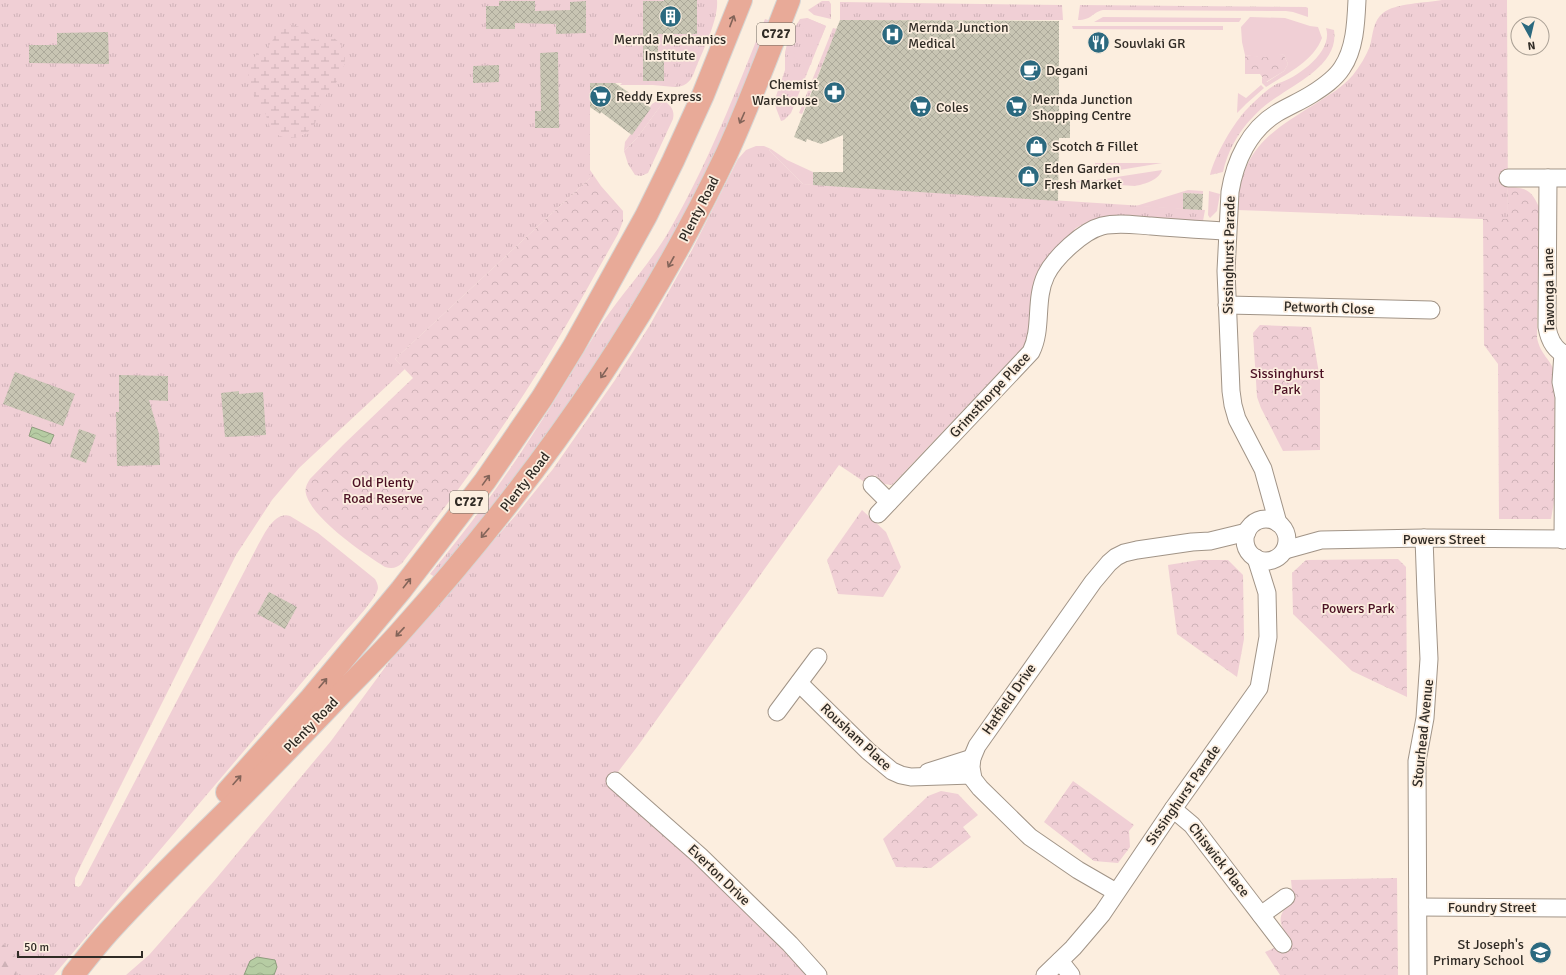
<svg xmlns="http://www.w3.org/2000/svg" width="1566" height="975" viewBox="0 0 1566 975" font-family="Signika,sans-serif">
  <defs>
    <pattern id="grass-tufts" width="24" height="20" patternUnits="userSpaceOnUse"><rect width="24" height="20" fill="#f0cfd5"/><path d="M3 7l-1-3M5 7V3M7 7l1-3M15 17l-1-3M17 17v-4M19 17l1-3" fill="none" stroke="#ceb2b7"/></pattern>
    <pattern id="forest-firs" width="22" height="20" patternUnits="userSpaceOnUse"><rect width="22" height="20" fill="#f0cfd5"/><path d="M5 1l3.5 6h-7zM16 11l3.5 6h-7z" fill="#ceb2b7"/></pattern>
    <pattern id="wetland-marsh" width="20" height="14" patternUnits="userSpaceOnUse"><rect width="20" height="14" fill="#f0cfd5"/><path d="M1 5h8M5 5V1M11 12h8M15 12V8" fill="none" stroke="#ceb2b7"/></pattern>
    <pattern id="park-crowns" width="20" height="18" patternUnits="userSpaceOnUse"><rect width="20" height="18" fill="#f0cfd5"/><path d="M2 6a3 3 0 1 1 6 0M12 15a3 3 0 1 1 6 0" fill="none" stroke="#ceb2b7"/></pattern>
    <pattern id="water-waves" width="16" height="10" patternUnits="userSpaceOnUse"><rect width="16" height="10" fill="#b6cca3"/><path d="M0 5q4-4 8 0t8 0" fill="none" stroke="#9daf8c"/></pattern>
    <pattern id="building-cross-hatch" width="8" height="8" patternUnits="userSpaceOnUse"><rect width="8" height="8" fill="#c8c5b3"/><path d="M0 0l8 8M0 8l8-8" fill="none" stroke="#aca99a"/></pattern>
  </defs>
  <rect width="100%" height="100%" fill="#fceedf"/>
  <g fill="url(#grass-tufts)">
    <path d="M0,0H717C719,20 701,54 694,73C690,83 684,87 674,87L677,83H590V178L395,359L405,369L299,468L272,500L236,555L82,863L75,878V886L79,887L81,885L257,547C264,535 274,511 290,516L318,533L375,579C376,581 378,584 378,588C377,598 351,625 343,634L54,975H0Z"/>
    <path d="M1442,0H1507L1508,220L1237,210C1241,150 1268,133 1315,104C1329,95 1343,87 1353,75C1360,66 1366,56 1370,46C1373,34 1373,21 1383,13C1395,3 1426,3 1442,0Z"/>
    <path d="M822,1H829L831,4V19L814,15L808,10Z"/>
    <path d="M840,2L1062,5L1063,20H840Z"/>
    <path d="M1080,5L1306,7L1308,8V17L1293,12L1286,11L1103,10C1091,13 1092,20 1078,20Z"/>
    <path d="M1103,17L1241,18V19L1239,22H1094Z"/>
    <path d="M807,18L826,26L791,113L784,120L781,121L776,108L775,99L785,70V53L788,39L800,19Z"/>
    <path d="M765,19L771,21L728,128L658,268L556,427L435,577L430,574C467,529 502,483 533,434C555,401 575,366 597,331C619,296 648,267 669,231C708,164 736,91 765,19Z"/>
    <path d="M833,28L837,29L802,114L799,113Z"/>
    <path d="M1326,28L1334,30C1339,62 1302,80 1280,95C1270,101 1260,109 1252,118C1238,132 1227,153 1223,172L1210,175C1215,155 1234,122 1248,108C1255,101 1270,86 1279,83C1296,78 1334,52 1326,28Z"/>
    <path d="M664,101C671,105 675,111 673,119L648,173L641,176L635,175L628,164L624,151L637,138Z"/>
    <path d="M756,146H764L771,149L769,150L803,184L1205,210L1203,221H1199L1112,216L1089,221L1076,228L1047,258L1038,271L1033,287L1029,334L1023,347L892,485L884,484L875,475L866,483L839,465L637,747L608,785L703,870L781,948L806,975H126L149,955L214,881L331,741L400,647L516,515L553,469L615,380L650,325L692,250L738,159L746,150Z"/>
  </g>
  <path fill="url(#forest-firs)" d="M0,942C11,950 20,960 16,975H0Z"/>
  <path fill="url(#wetland-marsh)" d="M289,24L303,28L316,40C321,40 326,37 331,38C336,38 340,43 342,47C349,60 342,75 334,86C330,91 325,95 322,100C317,110 319,122 310,130C305,135 297,138 290,138C266,136 270,122 263,107C261,103 257,101 255,97C248,88 247,76 250,65C254,52 263,54 270,44C279,34 270,27 289,24Z"/>
  <g fill="url(#park-crowns)">
    <path d="M1279,54L1284,55L1288,64L1284,71L1266,82L1260,74H1245V55C1257,57 1267,57 1279,54Z"/>
    <path d="M590,170L601,186L623,211V221L618,234C588,287 559,340 526,391C488,450 446,507 402,563C397,568 392,569 385,567C363,553 316,521 307,497C304,490 306,485 310,479L343,445L413,378L395,359L590,178Z"/>
    <path d="M1508,187C1526,188 1531,189 1539,207L1537,338C1541,356 1550,358 1555,373L1554,502L1551,519H1499L1498,364L1484,345L1483,219H1508Z"/>
    <path d="M1260,325L1311,327L1320,379V450L1283,451L1261,408L1257,397L1253,333Z"/>
    <path d="M862,510L886,532L901,567L883,597L838,594L827,560Z"/>
    <path d="M1398,559L1406,567L1407,697L1352,671L1293,614L1292,573L1306,560Z"/>
    <path d="M1199,560H1228L1243,575L1244,639L1237,677L1177,634L1168,565Z"/>
    <path d="M1073,781L1134,825L1129,831L1130,847L1118,863L1094,861L1044,822Z"/>
    <path d="M941,791L958,794L978,815L963,827L971,837L931,868L896,867L883,839L928,796Z"/>
    <path d="M1397,878L1398,975H1280L1265,952L1274,948L1276,949L1290,939C1277,922 1277,915 1293,900L1291,880Z"/>
  </g>
  <g fill="#f0cfd5">
    <path d="M1250,17L1285,18L1310,26L1318,27L1322,38C1313,62 1286,74 1266,87L1262,83V77L1267,82L1284,71L1288,64L1284,55C1278,54 1273,57 1268,57C1260,58 1253,56 1245,55L1242,42L1241,27Z"/>
    <path d="M807,18L826,26L821,38L802,31Z"/>
    <path d="M1072,26H1223V30L1073,29Z"/>
    <path d="M786,50L812,60L811,65L785,54Z"/>
    <path d="M622,83H677L674,87L653,85H620Z"/>
    <path d="M1261,85L1264,88L1246,104L1237,113L1238,93L1246,98Z"/>
    <path d="M657,101H664L637,138L624,151L625,142L652,104Z"/>
    <path d="M771,149L787,160L813,172V185L803,184L769,150Z"/>
    <path d="M1095,163H1162L1095,174Z"/>
    <path d="M1162,170C1159,180 1145,184 1135,186L1072,182V181L1097,180Z"/>
    <path d="M1188,190L1203,191V194L1183,193V209L1136,206Z"/>
    <path d="M1209,191L1220,194L1217,211L1210,218L1208,215Z"/>
  </g>
  <g fill="url(#water-waves)" stroke="#8e9c7d">
    <path d="M32,427L54,435L50,444L29,436Z"/>
    <path d="M257,957L275,960L277,967L274,975H244L250,961Z"/>
  </g>
  <g fill="url(#building-cross-hatch)">
    <path d="M664,0H697V34H658V60H664V81H643V1H664Z"/>
    <path d="M499,1H535V11L570,10V2L586,1V33L556,34V24L515,23V29H486V6H499Z"/>
    <path d="M840,20L1059,21V113H1070V138H1059L1058,201L813,185V172H843V135L821,144L807,139L806,142L794,137Z"/>
    <path d="M108,32L109,64L29,63V45H57V33Z"/>
    <path d="M558,52L559,128H535V111H541L540,53Z"/>
    <path d="M499,65V82L473,83V66Z"/>
    <path d="M590,83H615L651,108L632,135L601,112L600,114L590,107Z"/>
    <path d="M1183,193L1203,194L1202,210L1183,209Z"/>
    <path d="M15,372L75,394L63,426L3,404Z"/>
    <path d="M119,375L168,376V401L149,400L159,434L160,465L117,466L116,412H119Z"/>
    <path d="M239,391V394L263,392L266,435L225,437L221,393Z"/>
    <path d="M79,429L96,435L86,463L70,457Z"/>
    <path d="M269,592L297,607L285,629L257,614Z"/>
  </g>
  <g fill="none" stroke-linecap="round" stroke-linejoin="round">
    <defs>
      <g id="minor">
        <path d="M1508,178H1566"/>
        <path d="M1548,178L1547,327C1549,339 1554,350 1566,355"/>
        <path d="M1227,305L1431,310"/>
        <path d="M1563,353L1561,382L1564,397L1563,540"/>
        <path d="M872,485L889,502"/>
        <path d="M878,514L1031,352C1043,328 1034,300 1046,275C1055,257 1083,231 1102,226C1118,222 1135,225 1151,226C1176,228 1202,230 1227,231"/>
        <circle cx="1266" cy="540" r="21"/>
        <path d="M1278,523L1263,469L1237,419L1233,405L1231,391L1226,271L1230,192C1235,161 1249,130 1277,113C1289,106 1301,101 1312,94C1323,87 1335,79 1342,68C1355,49 1356,22 1357,0"/>
        <path d="M1285,550L1321,540L1424,538L1566,539"/>
        <path d="M799,683L868,751L892,771L901,775L911,777L972,775"/>
        <path d="M777,712L818,657"/>
        <path d="M928,772L972,758"/>
        <path d="M615,781L700,856L790,944L818,975"/>
        <path d="M1173,809L1192,825L1283,944"/>
        <path d="M1116,892L1078,870L1030,837L980,788L973,779L971,767L972,758L977,746L1093,582L1109,563L1116,557L1124,553L1137,550L1192,542L1210,541L1247,532"/>
        <path d="M1418,907L1566,908"/>
        <path d="M1261,915L1286,897"/>
        <path d="M1060,961L1071,975"/>
        <path d="M1045,975L1073,948L1102,914L1173,809L1259,688L1268,637L1267,593L1256,558"/>
        <path d="M1418,975L1417,761L1425,718L1429,659L1426,593L1424,538"/>
      </g>
      <g id="major">
        <path d="M227,792L311,698L401,590L485,481L542,398L574,346L646,216L673,161L703,95L741,0"/>
        <path d="M73,975C86,959 98,943 112,928C152,884 195,843 237,801C272,766 306,731 340,695C361,673 383,652 403,629C532,485 644,328 727,153C750,103 769,51 789,0"/>
      </g>
    </defs>
    <use href="#minor" stroke="#a19487" stroke-width="19"/>
    <use href="#major" stroke="#d6d5d3" stroke-width="24"/>
    <use href="#minor" stroke="#fff" stroke-width="17"/>
    <use href="#major" stroke="#e8aa98" stroke-width="22"/>
  </g>
  <defs><path id="oneway-shaft" d="M-6 0H5M1.5-3L5.5 0L1.5 3" fill="none" stroke-width="1.6" stroke-linecap="round" stroke-linejoin="round"/></defs>
  <g stroke="#836459">
    <use href="#oneway-shaft" transform="translate(732 21) rotate(-69)"/>
    <use href="#oneway-shaft" transform="translate(742 118) rotate(114)"/>
    <use href="#oneway-shaft" transform="translate(671 262) rotate(119)"/>
    <use href="#oneway-shaft" transform="translate(604 373) rotate(124)"/>
    <use href="#oneway-shaft" transform="translate(486 480) rotate(-54)"/>
    <use href="#oneway-shaft" transform="translate(485 533) rotate(130)"/>
    <use href="#oneway-shaft" transform="translate(407 583) rotate(-52)"/>
    <use href="#oneway-shaft" transform="translate(400 632) rotate(133)"/>
    <use href="#oneway-shaft" transform="translate(323 683) rotate(-50)"/>
    <use href="#oneway-shaft" transform="translate(237 780) rotate(-48)"/>
  </g>
  <defs>
    <symbol id="building-disc" viewBox="-11 -11 22 22"><circle r="9.5" fill="#2b697f" stroke="#fceedf"/><path d="M-4-6H4V6H1V3H-1V6H-4ZM-2.5-4.3h1.7v1.8h-1.7ZM.8-4.3h1.7v1.8H.8ZM-2.5-1h1.7V.8h-1.7ZM.8-1h1.7V.8H.8Z" fill="#fff"/></symbol>
    <symbol id="hospital-disc" viewBox="-11 -11 22 22"><circle r="9.5" fill="#2b697f" stroke="#fceedf"/><path d="M-5-5h3v3.5h4V-5h3V5h-3V1.5h-4V5h-3Z" fill="#fff"/></symbol>
    <symbol id="restaurant-disc" viewBox="-11 -11 22 22"><circle r="9.5" fill="#2b697f" stroke="#fceedf"/><path d="M-5-6h1v4h1v-4h1v4h1v-4h1v5L-1.5 .5V6h-2V.5L-5-1ZM5-6V6H3V1.5H1.5Q1.5-4 5-6Z" fill="#fff"/></symbol>
    <symbol id="cafe-disc" viewBox="-11 -11 22 22"><circle r="9.5" fill="#2b697f" stroke="#fceedf"/><path d="M-5.5-4.5H6V0H3Q3 3.5 0 3.5H-2.5Q-5.5 3.5-5.5 0ZM3-3.2v2h1.7v-2ZM-6 4.5H4V6H-6Z" fill="#fff"/></symbol>
    <symbol id="pharmacy-disc" viewBox="-11 -11 22 22"><circle r="9.5" fill="#2b697f" stroke="#fceedf"/><path d="M-2-6h4v4h4v4h-4v4h-4v-4h-4v-4h4Z" fill="#fff"/></symbol>
    <symbol id="supermarket-disc" viewBox="-11 -11 22 22"><circle r="9.5" fill="#2b697f" stroke="#fceedf"/><path d="M-6-5.5h2.5l.6 2H6L4.5 2H-2.5L-4.4-4H-6ZM-1.5 3.2a1.3 1.3 0 1 0 .1 0ZM3 3.2a1.3 1.3 0 1 0 .1 0Z" fill="#fff"/></symbol>
    <symbol id="shop-disc" viewBox="-11 -11 22 22"><circle r="9.5" fill="#2b697f" stroke="#fceedf"/><path d="M-5-2.5h2.3a2.7 3.5 0 0 1 5.4 0H5L5.5 6h-11ZM-1.5-2.5h3a1.5 2.3 0 0 0-3 0Z" fill="#fff"/></symbol>
    <symbol id="school-disc" viewBox="-11 -11 22 22"><circle r="9.5" fill="#2b697f" stroke="#fceedf"/><path d="M0-5L7-2L0 1L-7-2ZM-4 1L0 2.5L4 1V4Q0 6-4 4Z" fill="#fff"/></symbol>
  </defs>
  <g fill-rule="evenodd">
    <use href="#building-disc" x="658" y="4" width="25" height="25"/>
    <use href="#hospital-disc" x="880" y="22" width="25" height="25"/>
    <use href="#restaurant-disc" x="1086" y="30" width="25" height="25"/>
    <use href="#cafe-disc" x="1018" y="58" width="25" height="25"/>
    <use href="#pharmacy-disc" x="822" y="80" width="25" height="25"/>
    <use href="#supermarket-disc" x="588" y="84" width="25" height="25"/>
    <use href="#supermarket-disc" x="908" y="94" width="25" height="25"/>
    <use href="#supermarket-disc" x="1004" y="94" width="25" height="25"/>
    <use href="#shop-disc" x="1024" y="134" width="25" height="25"/>
    <use href="#shop-disc" x="1016" y="164" width="25" height="25"/>
    <use href="#school-disc" x="1528" y="940" width="25" height="25"/>
  </g>
  <g text-anchor="middle" dominant-baseline="central" stroke-width="3.5" stroke-linejoin="round" paint-order="stroke">
    <g fill="#fceedf" stroke="#6d665d" stroke-width="1">
      <rect x="757" y="23" width="38" height="22" rx="3"/>
      <rect x="450" y="491" width="38" height="22" rx="3"/>
    </g>
    <g font-size="13" font-weight="bold" fill="#302b25">
      <text x="776" y="34">C727</text>
      <text x="469" y="502">C727</text>
    </g>
    <g font-size="14" fill="#302b25" stroke="#fceedf" text-anchor="start">
      <text x="908" y="27">Mernda Junction<tspan x="908" dy="16">Medical</tspan></text>
      <text x="670" y="39" text-anchor="middle">Mernda Mechanics<tspan x="670" dy="16">Institute</tspan></text>
      <text x="1114" y="43">Souvlaki GR</text>
      <text x="1046" y="70">Degani</text>
      <text x="818" y="84" text-anchor="end">Chemist<tspan x="818" dy="16">Warehouse</tspan></text>
      <text x="616" y="96">Reddy Express</text>
      <text x="1032" y="99">Mernda Junction<tspan x="1032" dy="16">Shopping Centre</tspan></text>
      <text x="936" y="107">Coles</text>
      <text x="1052" y="146">Scotch &amp; Fillet</text>
      <text x="1044" y="168">Eden Garden<tspan x="1044" dy="16">Fresh Market</tspan></text>
      <text x="1524" y="944" text-anchor="end">St Joseph's<tspan x="1524" dy="16">Primary School</tspan></text>
    </g>
    <g font-size="14" fill="#302b25" stroke="#fceedf">
      <text transform="translate(699 209) rotate(-63)">Plenty Road</text>
      <text transform="translate(1229 255) rotate(-89)">Sissinghurst Parade</text>
      <text transform="translate(1549 290) rotate(-91)">Tawonga Lane</text>
      <text transform="translate(1329 308) rotate(2)">Petworth Close</text>
      <text transform="translate(990 395) rotate(-47)">Grimsthorpe Place</text>
      <text transform="translate(525 482) rotate(-52)">Plenty Road</text>
      <text x="1444" y="539">Powers Street</text>
      <text transform="translate(1009 699) rotate(-55)">Hatfield Drive</text>
      <text transform="translate(311 725) rotate(-46)">Plenty Road</text>
      <text transform="translate(1423 733) rotate(-84)">Stourhead Avenue</text>
      <text transform="translate(856 737) rotate(43)">Rousham Place</text>
      <text transform="translate(1183 795) rotate(-55)">Sissinghurst Parade</text>
      <text transform="translate(1219 860) rotate(52)">Chiswick Place</text>
      <text transform="translate(719 875) rotate(44)">Everton Drive</text>
      <text x="1492" y="907">Foundry Street</text>
    </g>
    <g font-size="14" fill="#4b1023" stroke="#fceedf">
      <text x="1287" y="373">Sissinghurst<tspan x="1287" dy="16">Park</tspan></text>
      <text x="383" y="482">Old Plenty<tspan x="383" dy="16">Road Reserve</tspan></text>
      <text x="1358" y="608">Powers Park</text>
    </g>
  </g>
  <g transform="translate(1530 36) rotate(172)"><circle r="19" fill="#fceedf" stroke="#aaa095"/>
  <path d="M0-3L7 15L0 10L-7 15Z" fill="#2b697f"/>
  <text y="-6" font-size="11" font-weight="bold" text-anchor="middle" fill="#302b25">N</text>
  </g>
  <path d="M18 951v6h124v-6" fill="none" stroke="#302b25" stroke-width="2"/>
  <text x="24" y="951" font-size="12" fill="#302b25" stroke="#fceedf" stroke-width="3" paint-order="stroke">50 m</text>
</svg>
